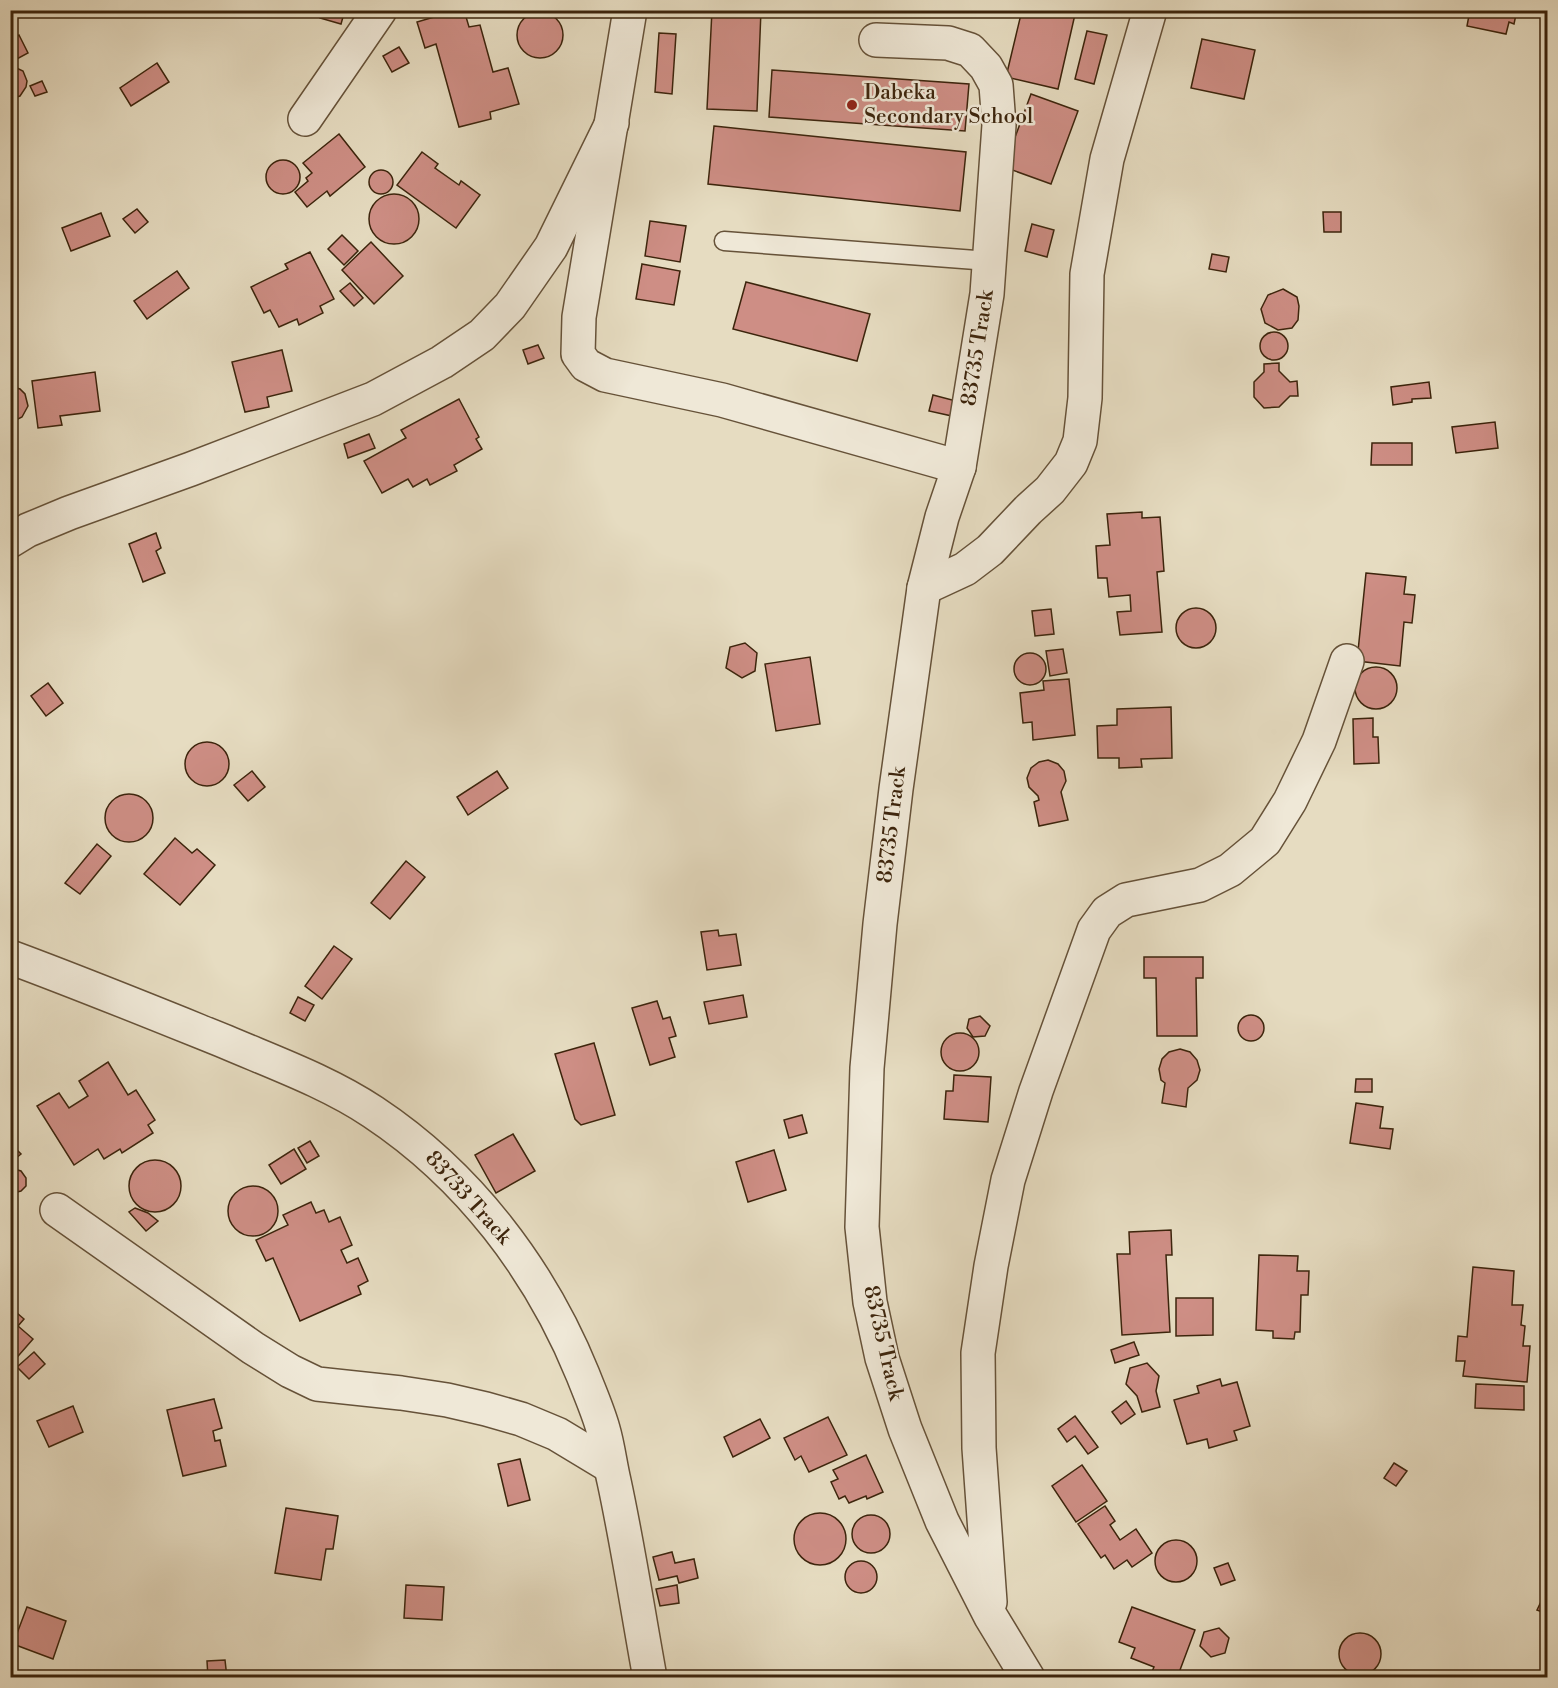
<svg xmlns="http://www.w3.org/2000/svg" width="1558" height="1688" viewBox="0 0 1558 1688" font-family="'Libre Bodoni',serif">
  <rect width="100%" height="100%" fill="#e6dcc1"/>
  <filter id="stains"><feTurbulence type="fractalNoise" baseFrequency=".00333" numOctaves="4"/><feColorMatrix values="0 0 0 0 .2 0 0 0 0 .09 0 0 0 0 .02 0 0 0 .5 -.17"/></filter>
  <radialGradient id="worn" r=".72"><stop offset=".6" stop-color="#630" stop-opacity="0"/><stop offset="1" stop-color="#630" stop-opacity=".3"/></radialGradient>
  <g fill="#ce8e85" stroke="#3c240c" stroke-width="1.5">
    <path d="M322,10H345L341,24L320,18Z"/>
    <path d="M458,10H464L469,27L480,25L493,72L508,68L519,104L490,112L491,119L459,127L436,44L425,48L417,22Z"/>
    <path d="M712,10H761L757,111L707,109Z"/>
    <path d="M1022,10H1076L1058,89L1006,77Z"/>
    <path d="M1470,10H1517L1514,24L1509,22L1506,34L1467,26Z"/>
    <circle cx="540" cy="35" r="23"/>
    <path d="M1087,31L1107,35L1094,84L1075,79Z"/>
    <path d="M659,33L676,34L672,94L655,92Z"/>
    <path d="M19,35L28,53L15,60L10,51V40Z"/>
    <path d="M1202,39L1255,50L1244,99L1191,88Z"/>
    <path d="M399,47L409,63L392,72L383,56Z"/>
    <path d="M157,63L169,82L131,106L120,88Z"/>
    <path d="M10,65L23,71L27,81L26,87L20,96L10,99Z"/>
    <path d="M772,70L969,84L965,131L769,117Z"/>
    <path d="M42,81L47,92L35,96L30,86Z"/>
    <path d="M1031,94L1078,111L1051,184L1004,167Z"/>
    <path d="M714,126L966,152L960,211L708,184Z"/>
    <path d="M339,134L365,167L330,196L327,191L307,207L295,192L308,181L306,178L312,173L303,163Z"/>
    <path d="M422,152L438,164L435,168L459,185L461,181L480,195L456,228L397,185Z"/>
    <circle cx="283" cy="177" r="17"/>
    <circle cx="381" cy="182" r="12"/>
    <circle cx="394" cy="219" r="25"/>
    <path d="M137,209L148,222L135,233L123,219Z"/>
    <path d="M1323,212H1341V232H1324Z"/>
    <path d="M101,213L110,236L71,251L62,228Z"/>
    <path d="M650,221L686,226L680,262L645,256Z"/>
    <path d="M1032,224L1054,230L1047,257L1025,251Z"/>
    <path d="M342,235L358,251L344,265L328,249Z"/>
    <path d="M371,242L403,276L374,304L342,270Z"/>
    <path d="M310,252L334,299L320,306L323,313L299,325L297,319L279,327L270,310L264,313L251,287L288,269L285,264Z"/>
    <path d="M1212,254L1229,257L1226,272L1209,269Z"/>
    <path d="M642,264L680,271L674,305L636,299Z"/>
    <path d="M177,271L189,288L147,319L134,301Z"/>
    <path d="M746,282L870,314L857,361L733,329Z"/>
    <path d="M350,283L363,298L354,306L340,291Z"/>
    <path d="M1283,289L1297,297L1299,306L1298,320L1292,328L1278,330L1265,323L1261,309L1268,295Z"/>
    <circle cx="1274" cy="346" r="14"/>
    <path d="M538,345L544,358L528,364L523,350Z"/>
    <path d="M282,350L292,391L267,397L269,407L245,412L232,362Z"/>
    <path d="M1279,363V371L1290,382L1297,381L1298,396H1290L1279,407L1264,408L1254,397V382L1264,372V364Z"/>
    <path d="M95,372L100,411L60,416L62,425L38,428L32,381Z"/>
    <path d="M1429,382L1431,398L1412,399V402L1393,405L1391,387Z"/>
    <path d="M10,386L20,389L25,394L28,406L22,417L12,422Z"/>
    <path d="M933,395L956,401L952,416L929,411Z"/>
    <path d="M459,399L479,437L476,439L482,449L454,465L457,471L430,485L427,479L413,487L408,479L382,493L364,461L406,438L401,430Z"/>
    <path d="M1495,422L1498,448L1456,453L1452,427Z"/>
    <path d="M369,434L375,448L348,458L344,444Z"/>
    <path d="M1372,443H1412V465H1371Z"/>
    <path d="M1142,512V518L1160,517L1164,571L1157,572L1162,632L1120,635L1117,612L1131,611L1130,595L1109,597L1107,578H1098L1096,546L1110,545L1107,514Z"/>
    <path d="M156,533L161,548L156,551L165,573L143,582L129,544Z"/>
    <path d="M1366,573L1406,577L1404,594L1415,595L1412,623L1404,622L1400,666L1357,661Z"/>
    <circle cx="1196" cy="628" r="20"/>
    <path d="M1051,609L1054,634L1035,636L1032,611Z"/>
    <path d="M745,643L757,653L755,671L742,678L726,668L730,647Z"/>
    <path d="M1063,649L1067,673L1050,676L1046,651Z"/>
    <circle cx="1030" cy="669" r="16"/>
    <path d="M810,657L820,724L776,731L765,664Z"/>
    <circle cx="1376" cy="688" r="21"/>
    <path d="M1069,679L1075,735L1033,740L1032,722L1023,723L1020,693L1044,690L1043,681Z"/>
    <path d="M48,683L63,703L46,716L31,696Z"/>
    <path d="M1171,707L1172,758L1141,759L1142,767L1119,768V758H1098L1097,726L1117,725V709Z"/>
    <path d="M1373,718V737H1378L1379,763L1354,764L1353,719Z"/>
    <circle cx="207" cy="764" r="22"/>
    <path d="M1048,760L1058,764L1064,771L1066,781L1061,792L1068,820L1039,826L1034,802L1039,800L1038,796L1029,787L1027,778L1031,768L1039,762Z"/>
    <path d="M252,771L265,787L248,801L234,785Z"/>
    <path d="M497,771L508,788L468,815L457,797Z"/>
    <circle cx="129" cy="818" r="24"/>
    <path d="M175,838L192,853L197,849L215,865L180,905L144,874Z"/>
    <path d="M97,844L111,856L80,894L65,883Z"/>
    <path d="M406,861L425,877L390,919L371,903Z"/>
    <path d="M718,930L719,936L736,934L741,965L707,970L701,932Z"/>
    <path d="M334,946L352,959L322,999L305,986Z"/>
    <path d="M1144,957H1203V978H1196L1197,1036H1157L1156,978H1144Z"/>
    <path d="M743,995L747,1017L709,1024L704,1002Z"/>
    <path d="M298,997L314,1005L305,1021L290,1013Z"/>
    <path d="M657,1001L663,1019L670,1017L676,1036L669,1038L675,1057L650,1065L632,1008Z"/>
    <circle cx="1251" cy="1028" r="13"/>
    <path d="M980,1016L990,1026L985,1036L973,1037L967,1028L969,1019Z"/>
    <circle cx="960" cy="1052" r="19"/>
    <path d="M594,1043L615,1115L581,1125L575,1119L555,1054Z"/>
    <path d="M1180,1049L1190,1052L1197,1060L1200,1070L1197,1080L1188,1088L1186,1107L1162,1103L1165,1083L1161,1080L1159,1069L1162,1059L1169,1052Z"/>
    <path d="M108,1062L128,1095L136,1090L155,1120L148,1125L153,1133L122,1153L120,1149L104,1159L98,1149L74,1165L37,1106L59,1093L69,1108L88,1096L79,1081Z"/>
    <path d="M954,1075L991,1077L988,1122L944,1119L946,1091H953Z"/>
    <path d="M1356,1079H1372V1092H1355Z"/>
    <path d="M1356,1103L1383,1107L1380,1128L1393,1129L1390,1149L1350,1143Z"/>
    <path d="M802,1115L807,1133L789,1138L784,1120Z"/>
    <path d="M513,1134L535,1171L496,1193L475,1155Z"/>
    <path d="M310,1141L319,1156L307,1163L298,1148Z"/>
    <path d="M10,1143L21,1154L10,1163Z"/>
    <path d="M294,1149L306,1169L281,1184L269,1165Z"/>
    <path d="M774,1150L786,1190L748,1202L736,1162Z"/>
    <circle cx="155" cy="1186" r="26"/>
    <path d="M14,1169L21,1171L26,1178V1186L21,1191L13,1193L10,1192V1170Z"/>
    <circle cx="253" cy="1211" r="25"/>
    <path d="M311,1202L316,1213L324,1210L329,1222L340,1217L352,1245L341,1250L347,1263L358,1258L368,1281L358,1286L361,1294L300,1321L273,1258L266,1261L256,1240L288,1225L283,1215Z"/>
    <path d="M135,1208L148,1213L158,1221L146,1231L129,1212Z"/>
    <path d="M1171,1230L1172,1255H1166L1170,1332L1122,1335L1117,1254H1130L1129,1232Z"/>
    <path d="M1259,1255L1298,1256L1297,1271H1309L1308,1295H1301L1300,1332H1295L1294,1339L1273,1338V1331L1256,1330Z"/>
    <path d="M1473,1267L1514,1271L1512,1305H1523L1521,1325L1525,1326L1523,1346H1530L1527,1382L1463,1376L1465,1361H1456L1458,1336L1467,1337Z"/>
    <path d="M1176,1298H1213V1335L1176,1336Z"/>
    <path d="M10,1307L24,1319L18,1326L33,1339L13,1362L10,1361Z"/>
    <path d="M1134,1342L1139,1355L1115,1363L1111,1350Z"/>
    <path d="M34,1352L45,1364L29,1379L17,1367Z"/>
    <path d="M1147,1363L1159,1376L1156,1391L1160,1407L1142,1412L1137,1396L1126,1384L1130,1368Z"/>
    <path d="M1220,1379L1222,1386L1237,1382L1250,1426L1234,1431L1237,1440L1209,1448L1207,1439L1187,1444L1174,1400L1199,1393L1197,1386Z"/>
    <path d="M1476,1384L1524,1386V1410L1475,1408Z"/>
    <path d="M214,1399L222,1428L213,1431L215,1441L220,1440L226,1466L183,1476L167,1410Z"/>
    <path d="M1126,1401L1135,1414L1121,1424L1112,1412Z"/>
    <path d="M73,1406L83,1432L49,1447L37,1421Z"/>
    <path d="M1075,1416L1098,1447L1088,1454L1075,1436L1067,1442L1058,1429Z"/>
    <path d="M828,1417L847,1455L809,1472L801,1456L795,1460L784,1438Z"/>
    <path d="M760,1419L770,1438L733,1457L724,1437Z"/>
    <path d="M866,1455L883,1492L867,1499L866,1496L849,1503L845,1496L839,1499L831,1482L838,1479L833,1470Z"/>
    <path d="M520,1459L530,1500L508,1506L498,1464Z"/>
    <path d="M1394,1463L1407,1471L1396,1486L1384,1478Z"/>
    <path d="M1082,1465L1107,1501L1076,1522L1052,1486Z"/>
    <path d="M1105,1506L1115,1521L1110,1525L1120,1540L1136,1529L1152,1553L1132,1567L1127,1560L1114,1569L1105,1555L1101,1558L1078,1524Z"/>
    <path d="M286,1508L338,1516L333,1549H326L321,1580L275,1573Z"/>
    <circle cx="820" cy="1539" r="26"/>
    <circle cx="871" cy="1534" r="19"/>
    <circle cx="1176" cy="1561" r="21"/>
    <path d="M672,1552L675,1563L694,1559L698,1578L679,1583L677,1576L659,1580L653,1557Z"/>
    <circle cx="861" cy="1577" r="16"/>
    <path d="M1228,1563L1235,1580L1221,1585L1214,1568Z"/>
    <path d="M406,1585L444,1587L442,1620L404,1618Z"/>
    <path d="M677,1585L679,1603L660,1606L656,1589Z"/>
    <path d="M1548,1587V1614L1537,1610Z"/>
    <path d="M27,1607L66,1621L53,1659L13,1644Z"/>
    <path d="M1132,1607L1195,1630L1177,1678H1161L1151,1674L1154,1667L1131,1658L1135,1648L1119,1642Z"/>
    <path d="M1219,1628L1229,1638L1225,1653L1211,1657L1200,1646L1204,1632Z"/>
    <circle cx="1360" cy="1654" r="21"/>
    <path d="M225,1660L227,1678H208L207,1661Z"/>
    <path d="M183,1671L194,1673L201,1678H171Z"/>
  </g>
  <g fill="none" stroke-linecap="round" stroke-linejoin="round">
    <defs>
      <path id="lane" d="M724,241L989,261"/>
      <g id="street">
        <path d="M630,10L579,317L578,354L586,365L605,375L722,400L959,467"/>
        <path d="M876,40L948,43L970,50L986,67L996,85L999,125L987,294L959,467L942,517L924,588L896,789L880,924L867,1068L862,1227L870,1302L882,1358L905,1429L942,1521L991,1617L1028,1678"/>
        <path d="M305,119L380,10"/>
        <path d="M10,541L28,530L69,513L191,469L373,399L442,362L482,335L510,306L551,247L612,123"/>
        <path d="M924,588L965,569L990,550L1028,510L1050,490L1071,463L1080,441L1085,398L1087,274L1107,159L1150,10"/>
        <path d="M10,957C83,984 154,1013 226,1042C275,1063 328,1082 373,1112C468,1175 540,1269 583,1375C590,1393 598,1411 603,1429C608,1446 610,1464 614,1481C628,1546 638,1612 650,1678"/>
        <path d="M57,1210L253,1348L290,1371L317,1384L401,1393L447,1400L486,1409L521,1419L557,1434L610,1466"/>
        <path d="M990,1602L979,1448L978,1353L991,1266L1008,1180L1036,1091L1094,930L1107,912L1126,900L1200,885L1230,870L1265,841L1290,801L1319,741L1347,661"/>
      </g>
    </defs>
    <use href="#lane" stroke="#665239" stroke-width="21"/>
    <use href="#street" stroke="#665239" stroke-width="36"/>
    <use href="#lane" stroke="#efe8d7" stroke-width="18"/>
    <use href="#street" stroke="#efe8d7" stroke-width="33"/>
  </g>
  <circle fill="#8f2418" stroke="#efe8d7" stroke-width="2" cx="852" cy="105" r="6"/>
  <g text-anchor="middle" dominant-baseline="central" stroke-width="5" stroke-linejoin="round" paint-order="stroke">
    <g font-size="21" fill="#3c240c" stroke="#efe8d7" text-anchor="start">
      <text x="864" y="93">Dabeka<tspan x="864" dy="24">Secondary School</tspan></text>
    </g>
    <g font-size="21" fill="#3c240c" stroke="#efe8d7">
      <text transform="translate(978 348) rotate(-81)">83735 Track</text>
      <text transform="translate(892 825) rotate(-83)">83735 Track</text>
      <text transform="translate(468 1198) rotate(48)">83733 Track</text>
      <text transform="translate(883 1343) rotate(77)">83735 Track</text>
    </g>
  </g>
  <rect width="1558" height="1688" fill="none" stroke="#e6dcc1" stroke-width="36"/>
  <rect x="12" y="12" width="1534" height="1664" fill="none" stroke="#3c240c" stroke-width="3"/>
  <rect x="18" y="18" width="1522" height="1652" fill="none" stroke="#3c240c" stroke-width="1.5"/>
  <rect width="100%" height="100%" filter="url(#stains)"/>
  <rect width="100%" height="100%" fill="url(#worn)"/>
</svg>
